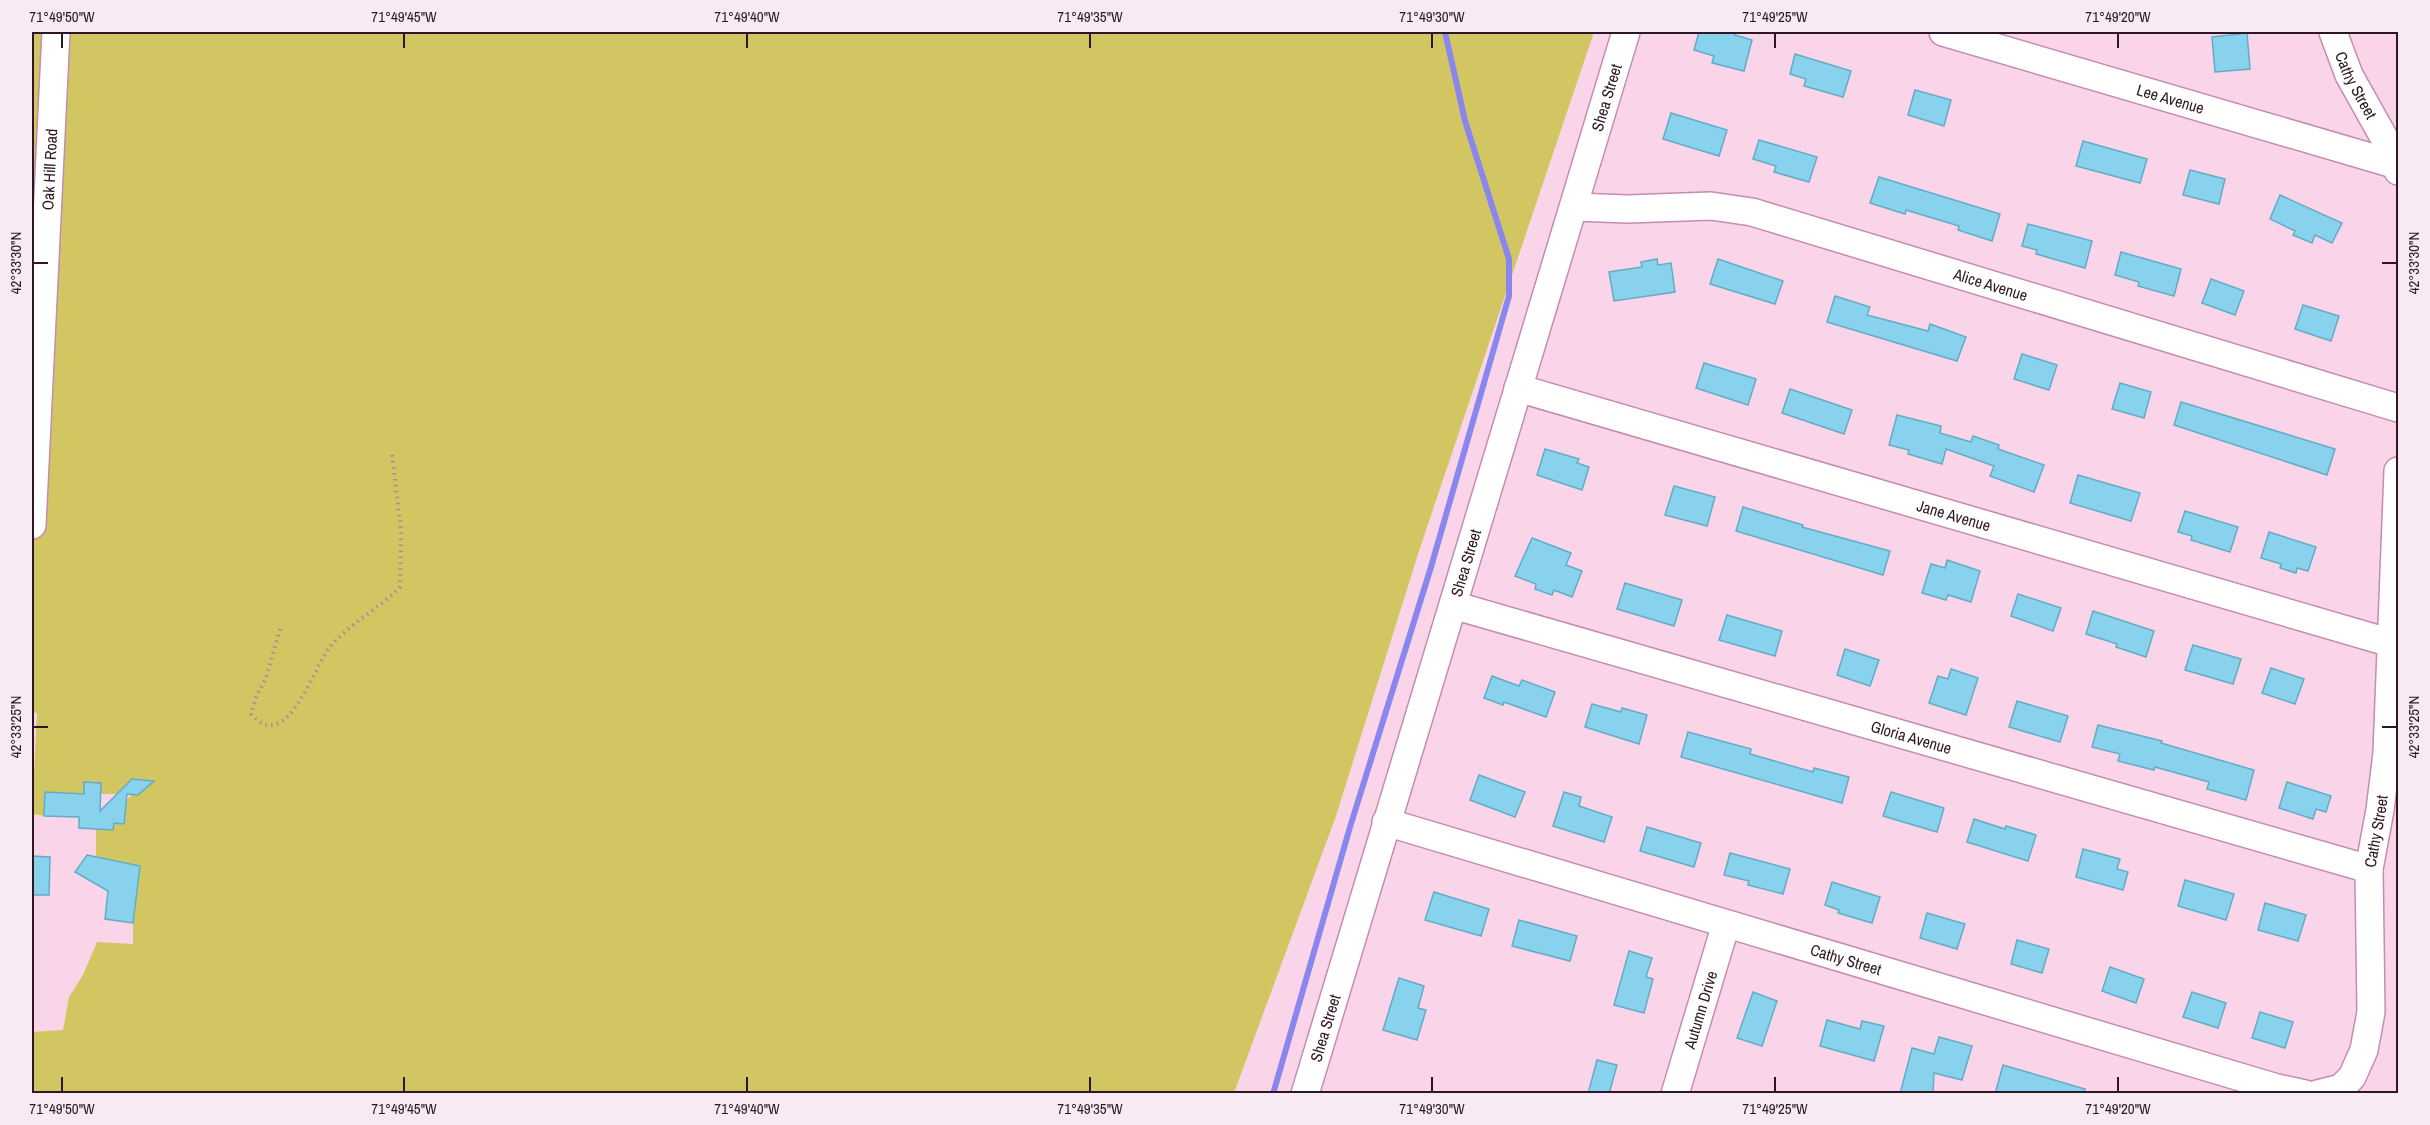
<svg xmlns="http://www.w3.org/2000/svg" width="2430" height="1125" viewBox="0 0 2430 1125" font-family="'Archivo Narrow',sans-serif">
  <rect width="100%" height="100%" fill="#fad5ea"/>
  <path fill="#d2c662" d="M32,32H1594L1419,551L1336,816L1234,1093H32V1032L63,1030L69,997L83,975L97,942L133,944V923L140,866L111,860L109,864L96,856V829L113,830L114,823L124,824L126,801L132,794L138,795L144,784L139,779H132L127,784L126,791L122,794H101V784L85,782L84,794L46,792L44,816L32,814L37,713L32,712Z"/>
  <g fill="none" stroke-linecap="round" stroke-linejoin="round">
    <path stroke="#8987ee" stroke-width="6" d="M1273,1094L1350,827L1431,567L1509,296V259L1465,121L1445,32"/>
  </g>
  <g fill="#88d2ed" stroke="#62acc5" stroke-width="1.5">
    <path d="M1699,32H1737L1735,35L1752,40L1744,71L1712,63L1714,56L1694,50Z"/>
    <path d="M2247,33L2250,69L2215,72L2212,37Z"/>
    <path d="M1795,54L1851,71L1843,97L1804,86L1806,79L1790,74Z"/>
    <path d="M1915,90L1951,100L1944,126L1908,115Z"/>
    <path d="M1671,113L1727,130L1719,156L1663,139Z"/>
    <path d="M1759,140L1817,157L1809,182L1774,172L1776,166L1753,159Z"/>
    <path d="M2083,141L2147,159L2140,183L2076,166Z"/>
    <path d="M2190,170L2225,179L2219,204L2183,195Z"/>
    <path d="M1879,177L2000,214L1992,241L1958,230L1959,226L1906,210L1905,214L1870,203Z"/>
    <path d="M2280,195L2342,223L2332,243L2315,235L2312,243L2293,235L2295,231L2270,219Z"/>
    <path d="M2028,224L2092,241L2085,268L2036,254L2037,250L2022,246Z"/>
    <path d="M2121,252L2181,269L2174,296L2138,286L2139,282L2115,275Z"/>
    <path d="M1657,259L1658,265L1671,263L1675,292L1614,301L1609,272L1642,267L1641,262Z"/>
    <path d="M1718,259L1783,281L1775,304L1710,284Z"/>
    <path d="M2211,279L2244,291L2235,315L2202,303Z"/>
    <path d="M1835,296L1870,307L1867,315L1928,331L1930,324L1966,337L1957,361L1827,322Z"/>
    <path d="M2303,305L2339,316L2331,341L2295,329Z"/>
    <path d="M2022,354L2057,365L2049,390L2014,379Z"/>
    <path d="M1704,363L1756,379L1748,405L1696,388Z"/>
    <path d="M2120,383L2151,392L2144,418L2112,409Z"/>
    <path d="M1790,389L1852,410L1844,434L1782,413Z"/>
    <path d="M2181,402L2335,449L2327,475L2174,425Z"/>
    <path d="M1897,415L1941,426L1940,433L1971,442L1973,436L1999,445L1998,449L2044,465L2034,492L1990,476L1994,466L1946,449L1942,464L1908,454L1909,450L1889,445Z"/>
    <path d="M1545,449L1579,459L1577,463L1589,467L1582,490L1537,475Z"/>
    <path d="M2078,475L2140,493L2131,521L2070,503Z"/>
    <path d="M1674,486L1715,497L1707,526L1665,515Z"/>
    <path d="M1743,507L1803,525L1802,527L1890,551L1883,575L1736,531Z"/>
    <path d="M2185,511L2238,527L2230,552L2191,540L2192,536L2178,532Z"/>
    <path d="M2269,532L2316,547L2308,571L2297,568L2296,573L2280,568L2281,564L2261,558Z"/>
    <path d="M1532,538L1571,553L1566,565L1582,571L1572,597L1554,590L1552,595L1535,589L1536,584L1515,576Z"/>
    <path d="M1947,560L1980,571L1971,602L1948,595L1946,600L1922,593L1931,564L1945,568Z"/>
    <path d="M1625,583L1682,600L1674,626L1617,609Z"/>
    <path d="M2018,594L2061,608L2053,631L2011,616Z"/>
    <path d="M2093,611L2154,631L2146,657L2116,647L2117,644L2086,634Z"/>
    <path d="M1727,615L1782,631L1775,656L1719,640Z"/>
    <path d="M2193,645L2241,659L2233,684L2185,670Z"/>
    <path d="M1845,649L1879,660L1870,686L1837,675Z"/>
    <path d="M2271,668L2304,679L2295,704L2262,693Z"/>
    <path d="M1951,669L1978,678L1966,715L1929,703L1938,676L1948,679Z"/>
    <path d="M1492,676L1519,686L1522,680L1555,692L1546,717L1504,702L1503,705L1484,698Z"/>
    <path d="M2017,701L2068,716L2060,742L2009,727Z"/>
    <path d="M1592,704L1621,712L1622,708L1647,715L1639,744L1585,727Z"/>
    <path d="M2098,725L2162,741L2161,743L2254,770L2246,800L2207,789L2209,782L2155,767L2154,770L2118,761L2120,754L2092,747Z"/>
    <path d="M1688,732L1751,749L1750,754L1813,772L1814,768L1849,777L1842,803L1681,757Z"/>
    <path d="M1479,775L1525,792L1515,817L1470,800Z"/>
    <path d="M132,779L154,781L138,795L127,794L124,824L114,823L113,830L79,828V817L44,816L45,792L84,794V782L101,783L100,811Z"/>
    <path d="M2287,782L2331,796L2326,812L2316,809L2313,819L2279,808Z"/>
    <path d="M1564,792L1581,797L1579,806L1612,817L1604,842L1553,826Z"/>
    <path d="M1891,792L1944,808L1937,832L1883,816Z"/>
    <path d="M1974,819L2005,829L2006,826L2036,835L2028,861L1967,842Z"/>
    <path d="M1647,827L1701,843L1694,867L1640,851Z"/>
    <path d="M2083,849L2120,859L2117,869L2128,872L2123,890L2076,877Z"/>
    <path d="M1730,853L1790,869L1783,894L1748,885L1749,881L1724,875Z"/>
    <path d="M87,855L140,866L133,923L105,919L108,891L75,872Z"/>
    <path d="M32,856L50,857L49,895H32Z"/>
    <path d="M2185,880L2234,894L2226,920L2178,906Z"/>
    <path d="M1832,882L1880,897L1872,923L1838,913L1839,910L1825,905Z"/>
    <path d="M1434,892L1489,909L1481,936L1425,920Z"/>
    <path d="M2265,903L2306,915L2298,941L2258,930Z"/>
    <path d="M1927,913L1965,924L1957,949L1920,938Z"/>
    <path d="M1519,920L1577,936L1570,961L1512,946Z"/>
    <path d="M2017,940L2049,949L2042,973L2011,964Z"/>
    <path d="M1629,951L1652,958L1646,977L1653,979L1644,1013L1614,1005Z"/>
    <path d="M2110,967L2144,979L2136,1003L2102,991Z"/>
    <path d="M1399,978L1424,986L1418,1008L1426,1010L1417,1040L1383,1030Z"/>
    <path d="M1753,992L1777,1001L1762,1046L1737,1038Z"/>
    <path d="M2192,992L2226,1003L2218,1028L2183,1017Z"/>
    <path d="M2260,1012L2293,1022L2285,1048L2252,1038Z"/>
    <path d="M1827,1020L1860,1029L1862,1021L1884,1026L1874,1061L1820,1046Z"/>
    <path d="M1939,1037L1972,1046L1962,1080L1934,1073L1933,1094H1900L1912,1048L1934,1054Z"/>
    <path d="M1597,1060L1617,1065L1609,1094H1588Z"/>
    <path d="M2003,1065L2085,1089L2084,1094H1995Z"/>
  </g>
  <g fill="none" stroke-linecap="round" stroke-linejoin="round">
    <defs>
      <g id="minor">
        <path id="s1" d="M1943,32L2397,165"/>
        <path id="s2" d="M2333,32L2349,75L2387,143L2398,171"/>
        <path id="s3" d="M1574,207L1628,209L1711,206L1752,212L2398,408"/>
        <path id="s4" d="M1518,388L2391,643"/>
        <path id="s5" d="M32,525L56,32"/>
        <path id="s6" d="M1453,605L2369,869"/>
        <path id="s7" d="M1386,822L2277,1088L2305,1094"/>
        <path id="s8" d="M1305,1094L1626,32"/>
        <path id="s9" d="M1675,1094L1726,924"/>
        <path id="s10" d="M2317,1094L2341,1088L2352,1077L2364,1050L2371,1012L2369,869L2380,810L2387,753L2398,471"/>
      </g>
    </defs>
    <use href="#minor" stroke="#c58caf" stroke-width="30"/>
    <path stroke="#aa8b9d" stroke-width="4" stroke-dasharray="1.5 4.5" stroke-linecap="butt" d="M280,629L266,678L257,695L251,714C287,757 314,665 330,647C350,623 379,609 400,587L401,530L392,454"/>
    <use href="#minor" stroke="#fff" stroke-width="27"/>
  </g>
  <path fill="none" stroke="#2d1725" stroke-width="2" d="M62,33V48M404,33V48M747,33V48M1090,33V48M1432,33V48M1775,33V48M2118,33V48M33,263H48M2382,263H2397M33,727H48M2382,727H2397M62,1077V1092M404,1077V1092M747,1077V1092M1090,1077V1092M1432,1077V1092M1775,1077V1092M2118,1077V1092"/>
  <g text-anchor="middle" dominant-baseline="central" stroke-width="5" stroke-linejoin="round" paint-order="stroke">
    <g font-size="16" fill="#2d1725" stroke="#f7eaf2">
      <text stroke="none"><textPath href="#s2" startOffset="58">Cathy Street</textPath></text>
      <text stroke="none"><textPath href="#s8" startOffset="1041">Shea Street</textPath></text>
      <text stroke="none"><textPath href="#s1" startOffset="237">Lee Avenue</textPath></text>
      <text stroke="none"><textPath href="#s5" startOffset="356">Oak Hill Road</textPath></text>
      <text stroke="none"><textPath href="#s3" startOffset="428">Alice Avenue</textPath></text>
      <text stroke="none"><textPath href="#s4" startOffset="454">Jane Avenue</textPath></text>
      <text stroke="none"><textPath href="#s8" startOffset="555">Shea Street</textPath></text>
      <text stroke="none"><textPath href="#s6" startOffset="477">Gloria Avenue</textPath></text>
      <text stroke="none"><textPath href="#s10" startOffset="290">Cathy Street</textPath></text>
      <text stroke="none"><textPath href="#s7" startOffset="480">Cathy Street</textPath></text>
      <text stroke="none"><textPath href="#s9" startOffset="88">Autumn Drive</textPath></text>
      <text stroke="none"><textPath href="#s8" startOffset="69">Shea Street</textPath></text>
    </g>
  </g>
  <rect width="2430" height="1125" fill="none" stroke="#f7eaf2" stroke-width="66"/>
  <rect x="33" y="33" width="2364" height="1059" fill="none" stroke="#2d1725" stroke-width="2"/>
  <g font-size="15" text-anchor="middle" fill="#2d1725">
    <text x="62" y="22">71°49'50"W</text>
    <text x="404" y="22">71°49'45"W</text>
    <text x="747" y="22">71°49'40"W</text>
    <text x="1090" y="22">71°49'35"W</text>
    <text x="1432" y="22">71°49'30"W</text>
    <text x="1775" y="22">71°49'25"W</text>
    <text x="2118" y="22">71°49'20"W</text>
    <text transform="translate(16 263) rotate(-90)" y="5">42°33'30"N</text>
    <text transform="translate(2414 263) rotate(-90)" y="5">42°33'30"N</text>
    <text transform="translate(16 727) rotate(-90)" y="5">42°33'25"N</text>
    <text transform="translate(2414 727) rotate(-90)" y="5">42°33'25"N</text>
    <text x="62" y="1114">71°49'50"W</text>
    <text x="404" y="1114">71°49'45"W</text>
    <text x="747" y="1114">71°49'40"W</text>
    <text x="1090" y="1114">71°49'35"W</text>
    <text x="1432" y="1114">71°49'30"W</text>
    <text x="1775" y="1114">71°49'25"W</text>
    <text x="2118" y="1114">71°49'20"W</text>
  </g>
</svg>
